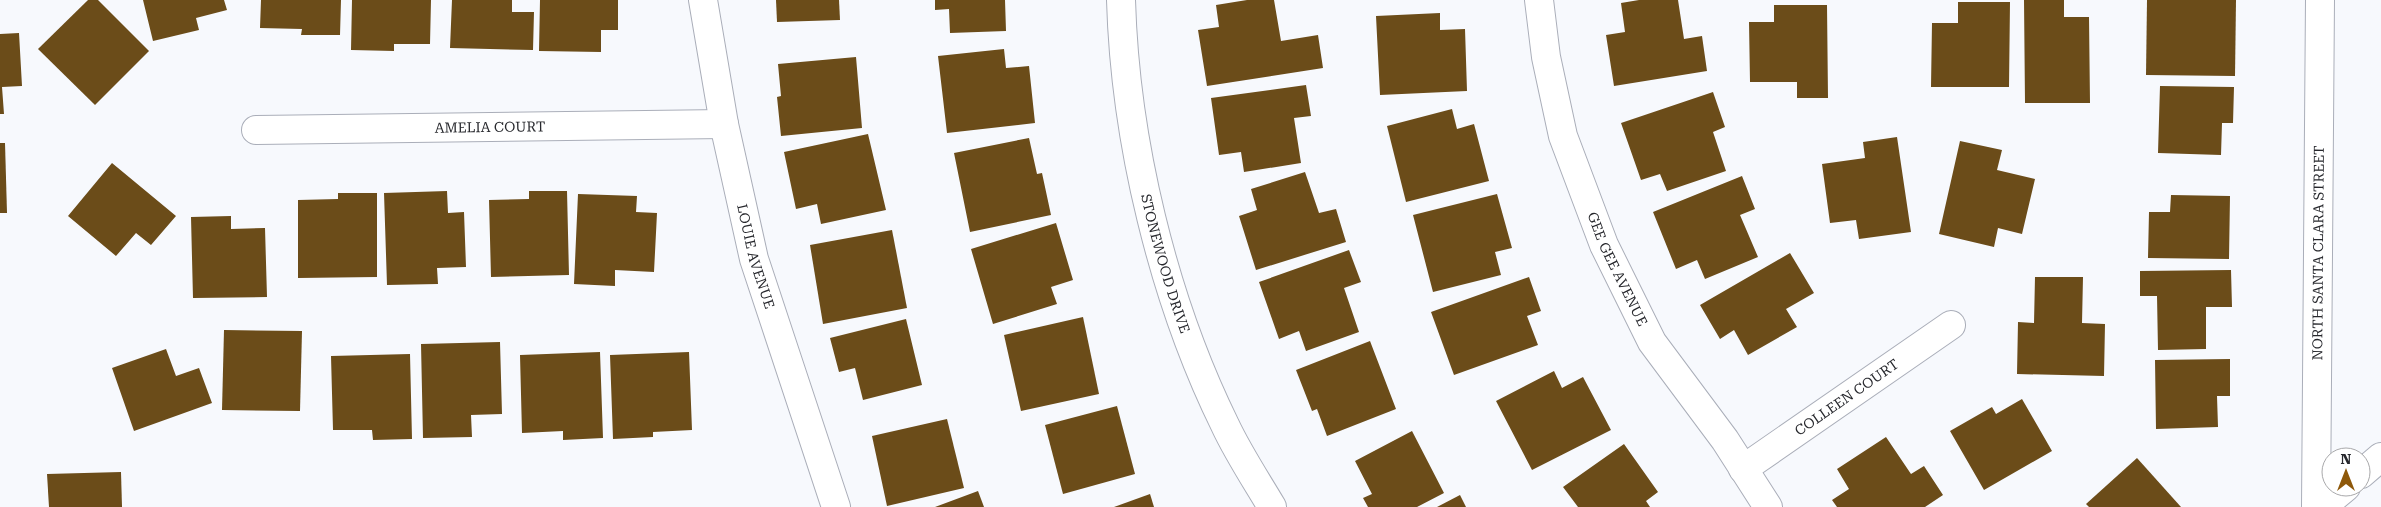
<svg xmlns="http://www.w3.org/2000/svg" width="2381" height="507" viewBox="0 0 2381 507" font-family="'Roboto Serif',serif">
  <rect width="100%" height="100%" fill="#f7f9fd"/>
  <g fill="#6b4c19">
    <path d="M88,0H98L149,51L95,105L38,49Z"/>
    <path d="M143,0H224L227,10L196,18L199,30L153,41Z"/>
    <path d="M261,0H341L340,35H301L302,29L260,28Z"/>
    <path d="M352,0H431L430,44H394V51L351,50Z"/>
    <path d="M452,0H512V12H534L533,50L450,48Z"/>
    <path d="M540,0H618V30H601V52L539,51Z"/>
    <path d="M776,0H839L840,20L777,22Z"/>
    <path d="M935,0H1005L1006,31L950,33L949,9L935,10Z"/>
    <path d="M1247,0H1274L1281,41L1318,35L1323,68L1207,86L1198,30L1219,27L1216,5Z"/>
    <path d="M1639,0H1678L1684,39L1702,36L1707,71L1614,86L1606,35L1625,32L1621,3Z"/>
    <path d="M2024,0H2064V17H2089L2090,103H2025Z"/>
    <path d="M2147,0H2236L2235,76L2146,75Z"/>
    <path d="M1958,2H2010L2009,87H1931L1932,23H1958Z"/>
    <path d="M1774,5H1827L1828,98H1797V82H1750L1749,22H1774Z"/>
    <path d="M1440,13V30L1465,29L1467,91L1380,95L1376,16Z"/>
    <path d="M19,33L22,86L2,87L4,114H0V34Z"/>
    <path d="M1004,49L1006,68L1029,66L1035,123L947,133L938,56Z"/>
    <path d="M856,57L862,128L781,136L777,97L781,96L778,64Z"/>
    <path d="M1306,85L1311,116L1294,118L1301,163L1244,172L1241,152L1219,155L1211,98Z"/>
    <path d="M2160,86L2234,87L2233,123H2222L2221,155L2158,153Z"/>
    <path d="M1713,92L1725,127L1713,132L1726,171L1667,191L1660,174L1641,180L1621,123Z"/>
    <path d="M1452,109L1457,129L1474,124L1489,181L1406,202L1387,126Z"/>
    <path d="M868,134L886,210L821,224L817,204L796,209L784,152Z"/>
    <path d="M1897,137L1911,232L1859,239L1856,220L1830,223L1822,164L1865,158L1863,142Z"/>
    <path d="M1029,138L1037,174L1042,173L1051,215L970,232L954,153Z"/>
    <path d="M1960,141L2002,150L1997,170L2035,179L2022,234L1998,228L1994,247L1939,234Z"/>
    <path d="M0,143H5L7,213H0Z"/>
    <path d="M112,163L176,216L151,245L136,233L116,256L68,216Z"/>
    <path d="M1305,172L1319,213L1336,209L1346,242L1256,270L1239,216L1257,210L1251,189Z"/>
    <path d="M1742,176L1755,209L1740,215L1758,257L1705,279L1697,260L1676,269L1653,212Z"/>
    <path d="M447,191L448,213L464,212L466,267L437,268L438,284L387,285L384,193Z"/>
    <path d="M529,191H567L569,275L491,277L489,200L529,199Z"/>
    <path d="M338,193H377V277L298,278V200L338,199Z"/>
    <path d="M578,194L637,196L636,212L657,213L654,272L615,270V286L574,284Z"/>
    <path d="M1497,194L1512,248L1495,252L1501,275L1433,292L1413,215Z"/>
    <path d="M2171,195L2230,196L2229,259L2148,258L2149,212H2170Z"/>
    <path d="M231,216V229L265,228L267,297L193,298L191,217Z"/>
    <path d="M1056,223L1073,280L1051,287L1057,304L993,324L971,249Z"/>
    <path d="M892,230L907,308L823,324L810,245Z"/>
    <path d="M1349,250L1361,282L1344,288L1359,332L1306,351L1299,331L1279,339L1259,282Z"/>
    <path d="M1790,253L1814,293L1786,309L1797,327L1748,355L1734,330L1720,339L1700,305Z"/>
    <path d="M2231,270L2232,307H2206V349L2158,350L2157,296H2140V271Z"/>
    <path d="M1529,277L1541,311L1527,316L1538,345L1454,375L1431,312Z"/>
    <path d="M2035,277H2083L2082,323L2105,324L2104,376L2017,374L2018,322L2034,323Z"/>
    <path d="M1083,317L1099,394L1021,411L1004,335Z"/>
    <path d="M906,319L922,385L863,400L855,368L839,372L830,338Z"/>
    <path d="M224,330L302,331L300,411L222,410Z"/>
    <path d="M1370,341L1396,409L1327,436L1317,409L1312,411L1296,370Z"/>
    <path d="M500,342L502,414L471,415L472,437L423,438L421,344Z"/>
    <path d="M166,349L176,376L199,368L212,403L134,431L112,368Z"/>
    <path d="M600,352L603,438L563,440V431L522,433L520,355Z"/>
    <path d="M689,352L692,430L653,432V437L613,439L610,355Z"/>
    <path d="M410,354L412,439L373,440L372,430H333L331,356Z"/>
    <path d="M2230,359V396H2217L2218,427L2156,429L2155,360Z"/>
    <path d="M1554,371L1562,388L1583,377L1611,430L1532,470L1496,401Z"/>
    <path d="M2022,399L2052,451L1984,490L1950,431L1992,407L1996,414Z"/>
    <path d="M1117,406L1135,474L1063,494L1045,425Z"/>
    <path d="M947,419L964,488L887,506L872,436Z"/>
    <path d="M1412,431L1444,493L1417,507H1368L1363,498L1372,494L1355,461Z"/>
    <path d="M1886,437L1911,474L1924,466L1943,495L1925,507H1837L1832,500L1849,489L1837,469Z"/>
    <path d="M1624,444L1658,492L1646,501L1650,507H1578L1563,487Z"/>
    <path d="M2137,458L2181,507H2089L2086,504Z"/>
    <path d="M121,472L122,507H49L47,474Z"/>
    <path d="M978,491L984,507H935Z"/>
    <path d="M1150,494L1154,507H1114Z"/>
    <path d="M1460,495L1466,507H1437Z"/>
  </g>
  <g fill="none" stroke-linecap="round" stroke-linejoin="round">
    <defs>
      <g id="minor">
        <path id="s1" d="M703,0L724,124L754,259L836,507"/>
        <path id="s2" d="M1539,0L1546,57L1563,136L1604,245L1652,342L1725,440L1768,507"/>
        <path id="s3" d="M256,130L724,124"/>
        <path id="s4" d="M1743,469L1951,325"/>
        <path d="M2361,474L2381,457"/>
        <path id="s5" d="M2316,507L2320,0"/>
        <path d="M2322,507L2346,487"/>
      </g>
      <g id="tertiary">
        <path id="s6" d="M1121,0C1125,140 1163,299 1225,425C1238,453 1256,480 1272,507"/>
      </g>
    </defs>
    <use href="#minor" stroke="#aaaeb9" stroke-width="30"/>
    <use href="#tertiary" stroke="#aaaeb9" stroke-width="30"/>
    <use href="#minor" stroke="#fff" stroke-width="28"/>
    <use href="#tertiary" stroke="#fff" stroke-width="28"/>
  </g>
  <g text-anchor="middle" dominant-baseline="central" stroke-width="5" stroke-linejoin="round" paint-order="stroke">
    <g font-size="14" fill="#27282d" stroke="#fff">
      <text stroke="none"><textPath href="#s3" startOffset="234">AMELIA COURT</textPath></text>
      <text stroke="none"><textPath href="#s5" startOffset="254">NORTH SANTA CLARA STREET</textPath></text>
      <text stroke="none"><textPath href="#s1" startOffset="262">LOUIE AVENUE</textPath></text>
      <text stroke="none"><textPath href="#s6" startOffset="268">STONEWOOD DRIVE</textPath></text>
      <text stroke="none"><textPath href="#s2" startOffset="282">GEE GEE AVENUE</textPath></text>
      <text stroke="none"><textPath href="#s4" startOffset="126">COLLEEN COURT</textPath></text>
    </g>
  </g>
  <g transform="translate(2346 472)"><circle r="24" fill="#ffffff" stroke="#a9a9ab"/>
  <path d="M0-4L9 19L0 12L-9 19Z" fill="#8e580a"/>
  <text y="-8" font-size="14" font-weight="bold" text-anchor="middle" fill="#27282d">N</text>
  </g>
</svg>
